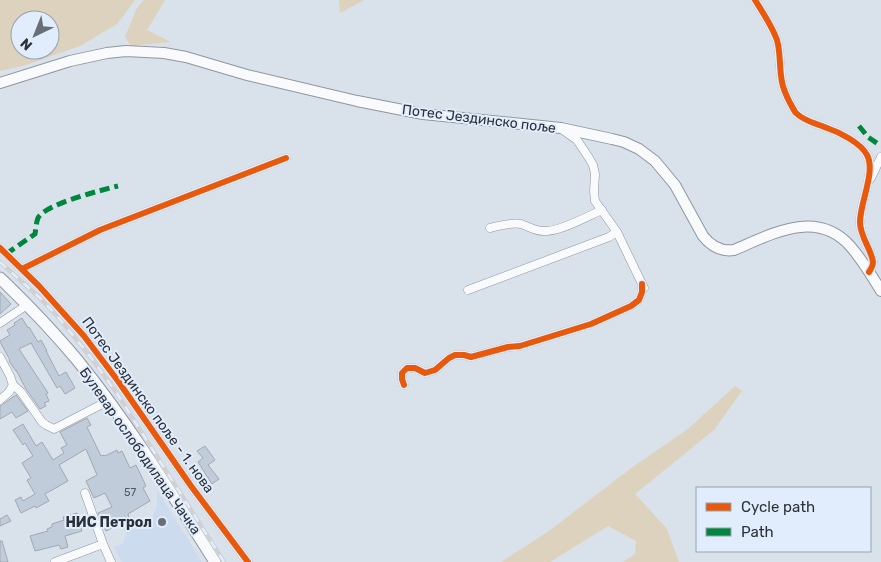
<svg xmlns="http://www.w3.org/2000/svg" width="881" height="562" viewBox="0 0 881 562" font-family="Rubik,sans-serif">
  <rect width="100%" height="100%" fill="#d9e1eb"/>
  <path fill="#ccdbed" d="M157,490L202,562H122L114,547L123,543L127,531L140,527L152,518L157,506Z"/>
  <g fill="#dcd2bd" fill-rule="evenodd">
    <path d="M0,0H135L117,24L80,46L26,65L0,71ZM20,20H50V50H20Z"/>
    <path d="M144,0H165L147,30L171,42L131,46L125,37L137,8Z"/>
    <path d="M339,0H364L340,13Z"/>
    <path d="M735,386L742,391L714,430L635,494L667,529L679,562H623L635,554L636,541L608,526L550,562H501L549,531L634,466L688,429Z"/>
  </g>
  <g fill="#c0ccda" stroke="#a2a8b0">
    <path d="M0,292L11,304L0,314Z"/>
    <path d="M22,318L28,328L29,327L38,342L41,340L47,351H46L59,376L66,372L75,388L65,394L60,386L57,388L31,343L19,349L48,393L46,394L49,401L44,403L46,406L40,409L26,389L16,370V371L9,361L10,360L0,342V341L10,335L7,330L15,325L14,323Z"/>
    <path d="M16,395L28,411L16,418L12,412L0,419V406L3,404Z"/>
    <path d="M87,418L91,425L87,427L101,456L104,455L105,456L117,450L118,453L122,451L130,468L136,465L146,486L143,488L150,501L128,514L129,517L111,526L112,528L106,531L98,513L112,507L105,493L94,498L86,481L97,475L86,449L59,465L68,481L45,494L49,501L36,508L35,506L21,513L15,500L21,497L23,501L35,494L27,480L31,478L22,463L33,456L25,443L23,445L13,430L23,424L36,446L42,442L53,460L64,453L61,448L67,445L60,432Z"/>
    <path d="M205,446L215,460L208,465L219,479L212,484L198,462L203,458L197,451Z"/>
    <path d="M77,513L82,531L65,536L68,547L61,549L59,545L35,551L30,536L48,531L47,529L52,527V524L64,520L63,517Z"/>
    <path d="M7,515L11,521L0,526V519Z"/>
    <path d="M0,541H2L8,562H0Z"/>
  </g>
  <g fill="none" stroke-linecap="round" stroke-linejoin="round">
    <defs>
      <g id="minor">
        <path d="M755,0C763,13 772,26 777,40C781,54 779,68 782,82C783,89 787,97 790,103C792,106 794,111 796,113C805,122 816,123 827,128C839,132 861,143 867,155C876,171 860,203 860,222C860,237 871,248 873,262C873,266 871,269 869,272"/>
        <path d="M563,130L577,140L589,158L593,165L595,174L594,191L595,201L617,232L644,288"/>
        <path d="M871,178L881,157"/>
        <path d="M490,228C499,226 511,222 521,224C531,227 535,232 547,231C563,230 586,217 602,210"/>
        <path d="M0,248L39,286L84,336L118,381L191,486L248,562"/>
        <path d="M22,269L100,230L286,158"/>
        <path d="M468,290L609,237L617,232"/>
        <path d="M0,323L27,305"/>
        <path d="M0,357L10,376L13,385L21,392L42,422L46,425L54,429L108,401"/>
        <path d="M404,385L402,379V373L407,368H415L425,373L435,370L449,358L455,355H464L471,357L508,347L520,346L591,324L631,306L639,300L642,292V284"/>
        <path d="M0,400L9,392L13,385"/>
        <path d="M85,493L103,544L111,562"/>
        <path d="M55,562L103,544"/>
      </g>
      <path id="secondary" d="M0,83L70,61L107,53L126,51L164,53L186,57L247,75L357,101L423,114L561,128L612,139L624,142L639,149L655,161L675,185L703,236C711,246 721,252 734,250C772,234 817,208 851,247C862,260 872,276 881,291"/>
      <path id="primary" d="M0,278C27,304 54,332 78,361C129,424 172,494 215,562"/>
    </defs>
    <use href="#minor" stroke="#90969e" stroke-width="9"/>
    <use href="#secondary" stroke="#90969e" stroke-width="12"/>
    <use href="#primary" stroke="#90969e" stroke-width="13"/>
    <use href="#minor" stroke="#f9fafc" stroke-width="8"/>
    <use href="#secondary" stroke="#f9fafc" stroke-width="10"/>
    <use href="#primary" stroke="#f9fafc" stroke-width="11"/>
    <defs>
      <path id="rail" d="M0,262L40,298L59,318L92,359L116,392L224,562"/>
    </defs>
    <use href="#rail" stroke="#cfd1d4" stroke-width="4.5"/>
    <use href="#rail" stroke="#e1edfc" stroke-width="2.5" stroke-dasharray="8" stroke-linecap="butt"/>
    <g stroke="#00873e" stroke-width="5" stroke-dasharray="10 5" stroke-linecap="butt">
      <path d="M859,126L868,137L881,146"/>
      <path d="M6,254L35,234C36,229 36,223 38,218C45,204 102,190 118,186"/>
    </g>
    <defs>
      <g id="cycleway">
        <path d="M755,0C763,13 772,26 777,40C781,54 779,68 782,82C783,89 787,97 790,103C792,106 794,111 796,113C805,122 816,123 827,128C839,132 861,143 867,155C876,171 860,203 860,222C860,237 871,248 873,262C873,266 871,269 869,272"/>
        <path d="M0,248L39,286L84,336L118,381L191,486L248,562"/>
        <path d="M22,269L100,230L286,158"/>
        <path d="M404,385L402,379V373L407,368H415L425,373L435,370L449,358L455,355H464L471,357L508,347L520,346L591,324L631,306L639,300L642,292V284"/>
      </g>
    </defs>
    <use href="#cycleway" stroke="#e1edfc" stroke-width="9"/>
    <use href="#cycleway" stroke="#e8590c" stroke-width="6"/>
  </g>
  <circle fill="#686f77" stroke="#e1edfc" stroke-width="2" cx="162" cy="522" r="5"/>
  <g text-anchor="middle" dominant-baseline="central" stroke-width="4" stroke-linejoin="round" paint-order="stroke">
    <g font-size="11" fill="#525962">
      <text x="130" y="492">57</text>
    </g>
    <g font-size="14" fill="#2b3138" stroke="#e1edfc">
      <text transform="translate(479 119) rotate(7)">Потес Јездинско поље</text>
      <text transform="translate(148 405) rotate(54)">Потес Јездинско поље - 1. нова</text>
      <text transform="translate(140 451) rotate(55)">Булевар ослободилаца Чачка</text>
    </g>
    <g font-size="14" font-weight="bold" fill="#2b3138" stroke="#e1edfc" text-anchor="end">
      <text x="152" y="522">НИС Петрол</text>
    </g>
  </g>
  <rect x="696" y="487" width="175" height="65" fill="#e1edfc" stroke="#98a2ae"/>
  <rect x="706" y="503" width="25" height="8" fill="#e8590c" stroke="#98a2ae"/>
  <text x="741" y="512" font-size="15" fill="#2b3138">Cycle path</text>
  <rect x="706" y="528" width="25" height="8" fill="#00873e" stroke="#98a2ae"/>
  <text x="741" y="537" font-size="15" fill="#2b3138">Path</text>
  <g transform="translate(35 35) rotate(223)"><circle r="24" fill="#e1edfc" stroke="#98a2ae"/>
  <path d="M0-4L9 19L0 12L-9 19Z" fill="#686f77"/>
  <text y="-8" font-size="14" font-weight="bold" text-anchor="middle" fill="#2b3138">N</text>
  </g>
</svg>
